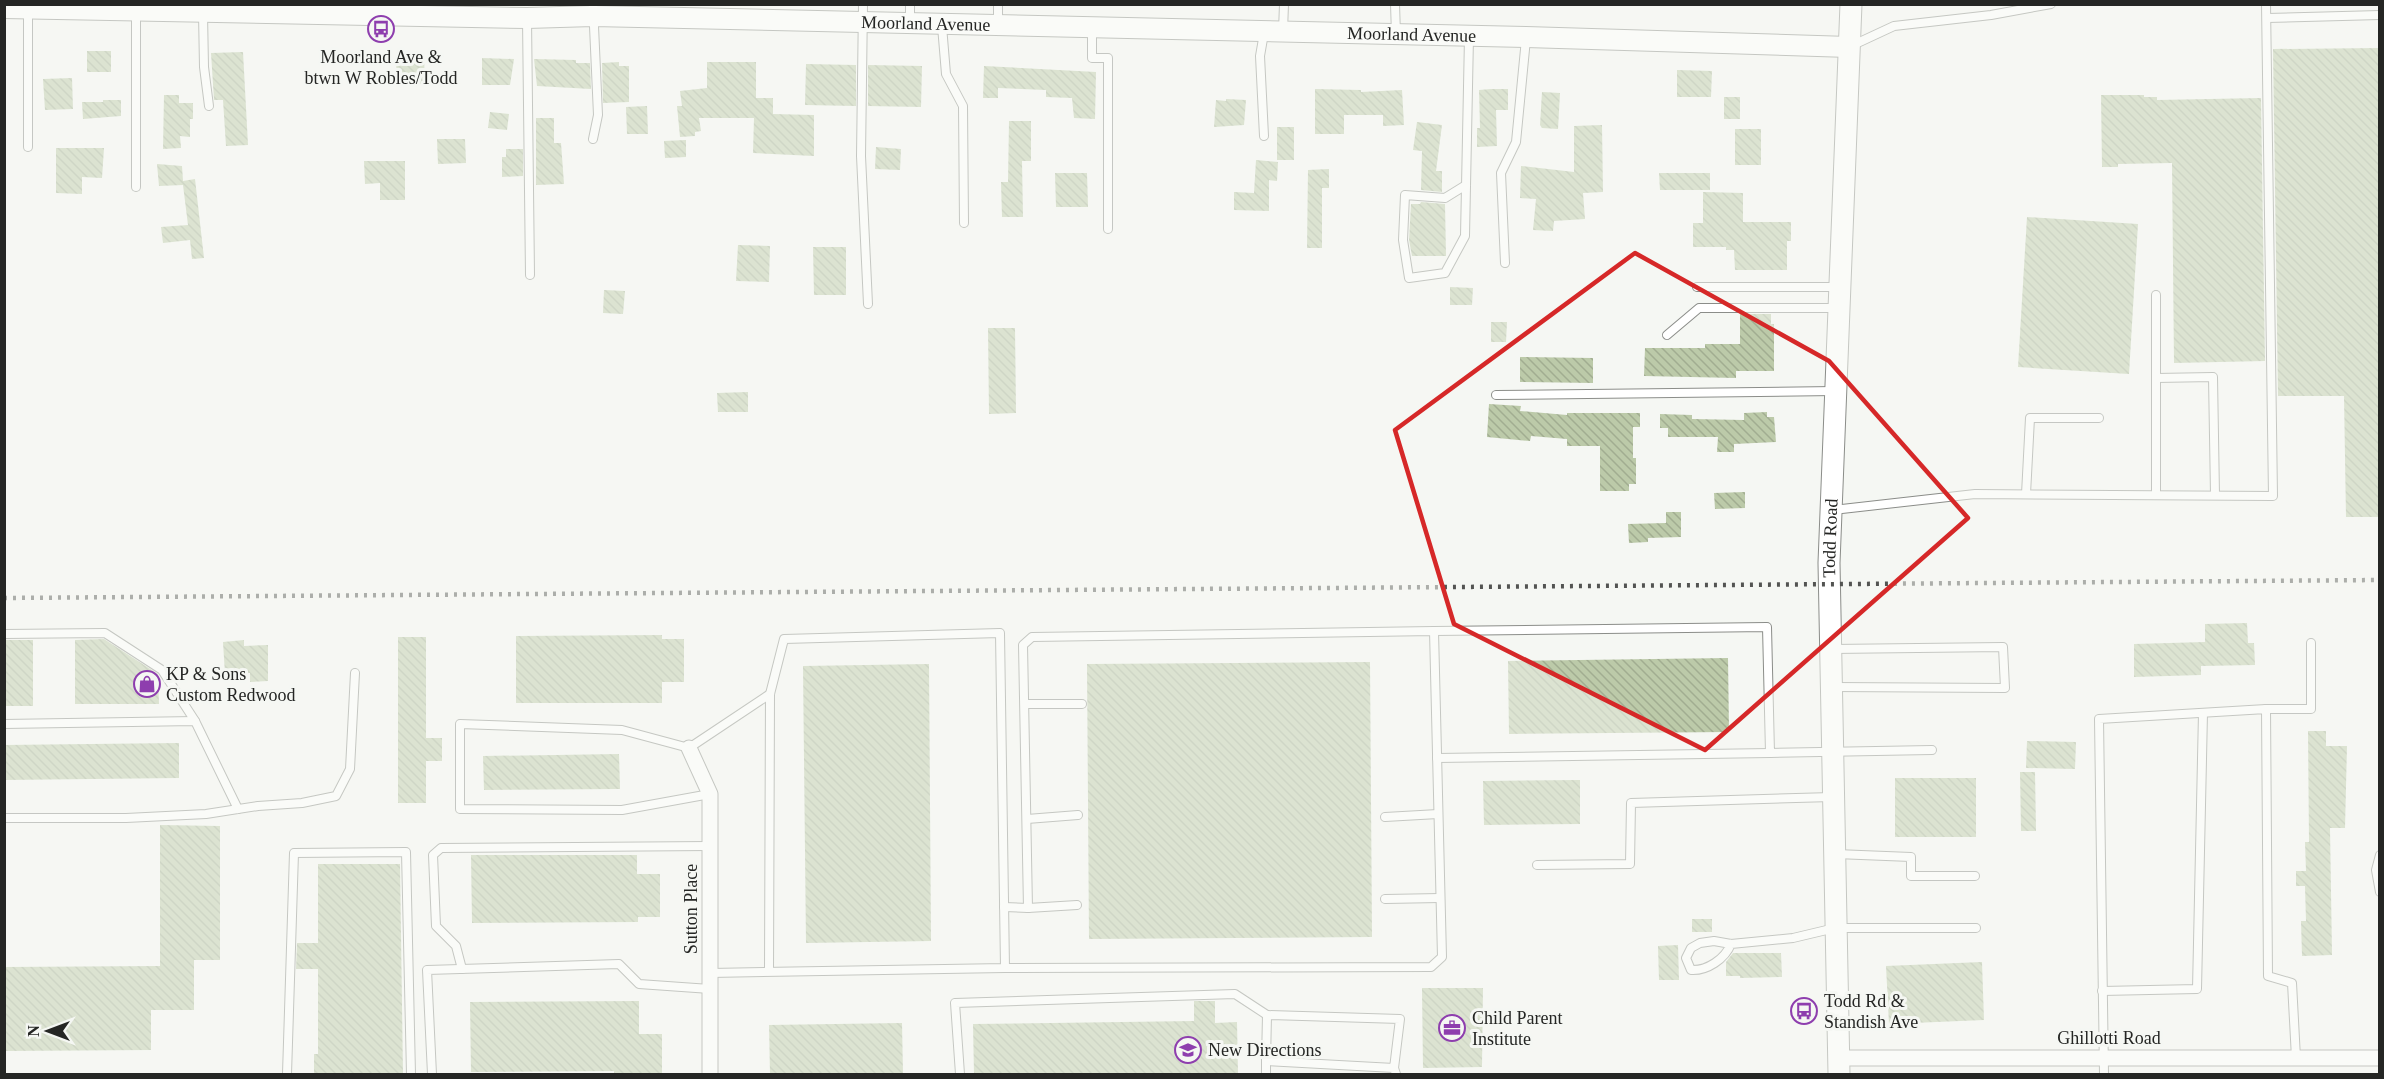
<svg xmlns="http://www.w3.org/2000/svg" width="2384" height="1079" viewBox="0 0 2384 1079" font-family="'Times New Roman',serif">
  <defs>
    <pattern id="building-back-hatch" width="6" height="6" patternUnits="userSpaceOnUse" patternTransform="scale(1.5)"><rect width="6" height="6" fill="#bccaa9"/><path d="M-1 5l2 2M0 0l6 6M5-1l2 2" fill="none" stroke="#a1ad91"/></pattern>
  </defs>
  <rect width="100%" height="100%" fill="#f5f7f3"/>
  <g fill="url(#building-back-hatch)">
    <path d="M2379,48V517H2346L2344,396H2278L2273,49Z"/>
    <rect x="87" y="51" width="24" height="21"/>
    <path d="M243,52L248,145L226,146L223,100H214L211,53Z"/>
    <path d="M424,58L425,84L397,83L396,59Z"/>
    <path d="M482,58L514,59L510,85H482Z"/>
    <path d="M534,59L576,60V63H590L591,89L537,86Z"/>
    <path d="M619,62V66H629V102L603,103L602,63Z"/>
    <path d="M707,62H756V98H773V114L814,115V156L753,153L754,118H699L701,131L695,132V136L680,137L677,106H682L680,91L707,88Z"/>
    <path d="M806,64L856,65V106L805,105Z"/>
    <path d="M868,65L922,66L921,107L868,106Z"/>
    <path d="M984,66L1096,72L1095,119L1074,118L1072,98L1046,97V90L998,88V98H983Z"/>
    <path d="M1677,70L1712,71L1711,97H1677Z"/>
    <path d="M72,78L73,109L45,110L43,79Z"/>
    <path d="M1315,89L1361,90V92L1402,90L1404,125L1383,126V115H1344V134H1315Z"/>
    <path d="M1491,89H1508V110H1496L1497,146L1477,147V128H1480L1479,90Z"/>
    <path d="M1542,92L1560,93L1558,129L1542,128L1540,125Z"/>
    <path d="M164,95H179V103H193V119H190V137L180,136L181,148L163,149Z"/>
    <path d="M2101,95H2144V97H2157V100L2261,98L2265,361L2174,363L2172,163L2118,164V167H2102Z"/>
    <rect x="1724" y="97" width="16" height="22"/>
    <path d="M1226,99L1246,100L1244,125L1214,127L1216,100L1226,101Z"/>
    <path d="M103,100H121V116L83,119L82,102H103Z"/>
    <path d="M647,106L648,134H627L626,107Z"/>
    <path d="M490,112L509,114L507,130L488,128Z"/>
    <path d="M536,118H554V143H561L564,184L536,185Z"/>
    <path d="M1009,121H1031V161H1022L1023,217H1002L1001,182H1008Z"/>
    <path d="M1417,122L1442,125L1436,171H1442V192L1421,190L1422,151L1413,150Z"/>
    <path d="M1602,125L1603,192L1583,193L1585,219L1554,221L1553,231L1533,230L1536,199L1520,198L1521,166L1574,172V126Z"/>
    <rect x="1277" y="127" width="17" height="33"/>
    <rect x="1735" y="129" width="26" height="36"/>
    <path d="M437,139H465L466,163L438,164Z"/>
    <path d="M686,140V157L665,158L664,141Z"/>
    <path d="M876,147L901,149L900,170L875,169Z"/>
    <path d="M56,148H104L102,178L82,177V194L56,193Z"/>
    <path d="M506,149H523V176L502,177V157H506Z"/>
    <path d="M1256,160L1278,162L1277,181L1269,180V211L1234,210V192L1254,193Z"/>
    <path d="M364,161H405V200H380V183L365,184Z"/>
    <path d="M157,164L182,166L183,181L195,179L204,258L192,259L190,240L163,243L161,227L188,225L183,185L159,186Z"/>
    <path d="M1329,169V188H1322V248H1307L1308,170Z"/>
    <path d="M1055,173H1087L1088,207H1056Z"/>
    <path d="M1659,173H1710V190H1660Z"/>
    <path d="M1703,192L1743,193V222H1791V241H1787V270H1735L1734,250H1726V247H1693V223H1703Z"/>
    <path d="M1421,202L1445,204L1446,256H1412L1409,240L1411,204H1420Z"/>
    <path d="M2027,217L2138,224L2129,374L2018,367Z"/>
    <path d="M738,245L770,246L769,282L736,281Z"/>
    <path d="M813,247H846V295H814Z"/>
    <path d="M1450,287L1473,288L1472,305H1450Z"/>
    <path d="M604,290L625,291L623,314L603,313Z"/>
    <path d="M1740,314H1771V324H1774V371H1736V378L1644,376L1645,348H1705V344H1740Z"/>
    <path d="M1491,322H1507L1506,342H1491Z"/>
    <path d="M988,328H1015L1016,413L989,414Z"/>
    <path d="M1520,357L1593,358V383L1520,382Z"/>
    <path d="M748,392V412H718L717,393Z"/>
    <path d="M1489,404L1521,406L1520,411L1567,415V413H1640V427H1633V458H1636V484H1629V491H1600V446H1567V439L1531,436L1530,441L1487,437Z"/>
    <path d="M1767,412V417H1774L1776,442L1734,444V452H1717L1718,437H1668V428H1660V414L1692,415V419L1744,420V413Z"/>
    <path d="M1745,492V508L1715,509L1714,493Z"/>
    <path d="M1666,512H1681V537L1648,538V542L1629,543L1628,524L1666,523Z"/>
    <path d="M2247,623L2248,643H2254L2255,665L2201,666V675L2134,677V644L2205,642V624Z"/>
    <path d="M662,635V639H684V682H662V703H516V636Z"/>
    <path d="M398,637H426V738H442V761H426V803H398Z"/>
    <path d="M104,639L158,674L159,704H75V640Z"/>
    <rect x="4" y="640" width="29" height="66"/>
    <path d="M244,640V646L268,645V681L250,682V673L225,674L223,642Z"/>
    <path d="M1728,658L1729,732L1509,734L1508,661Z"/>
    <path d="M1370,662L1372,937L1089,939L1087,664Z"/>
    <path d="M929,664L931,941L806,943L803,666Z"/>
    <path d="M2308,731H2326V746H2347L2345,828H2330L2332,955L2302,956L2301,921H2306L2305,886H2296V871H2306L2305,842H2309Z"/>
    <path d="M2027,741L2076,742L2075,769L2026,768Z"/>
    <path d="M179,743V778L4,780V745Z"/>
    <path d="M619,754L620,789L484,790L483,756Z"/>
    <path d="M2020,772H2035L2036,831H2021Z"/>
    <rect x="1895" y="778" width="81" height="59"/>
    <path d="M1580,780V824L1484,825L1483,781Z"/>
    <path d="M160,825L220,826V960H194V1010H151V1050L4,1051V967L160,966Z"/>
    <path d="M471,855H637V874H660V917H638V922L472,923Z"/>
    <path d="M318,864H400L403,1074H314V1054H318V969H296L297,943H318Z"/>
    <rect x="1692" y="919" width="20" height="13"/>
    <path d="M1678,945L1679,980H1659L1658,946Z"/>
    <path d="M1733,953H1781L1782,977L1740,978V976H1726V962Z"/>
    <path d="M1982,962L1984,1020L1889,1024L1886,966Z"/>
    <path d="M1422,988H1483L1482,1067L1423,1068Z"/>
    <path d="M639,1001V1034H662V1074H614V1071L471,1072L470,1002Z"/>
    <path d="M1194,1001H1215V1023L1237,1022L1238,1074H974L973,1024L1194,1021Z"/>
    <path d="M902,1023L903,1074H770L769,1025Z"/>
  </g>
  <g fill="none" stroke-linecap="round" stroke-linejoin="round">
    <defs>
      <g id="service">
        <path d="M863,4L861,156L868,304"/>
        <path d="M1395,4L1396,34"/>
        <path d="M28,10V147"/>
        <path d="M203,13L204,67L209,106"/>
        <path d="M2267,18L2380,15"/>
        <path d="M527,19L530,275"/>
        <path d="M910,22V4"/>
        <path d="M998,24V4"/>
        <path d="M942,26L946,74L963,106L964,223"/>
        <path d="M1092,29V58H1108V229"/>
        <path d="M1283,31L1284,4"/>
        <path d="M1851,46L1894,26L1991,15L2051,4"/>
        <path d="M1264,136L1260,56L1264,33"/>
        <path d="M593,139L598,115L593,4"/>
        <path d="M1466,185L1445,198L1405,195L1403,240L1409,278L1445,273L1465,236L1469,37"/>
        <path d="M136,187V11"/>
        <path d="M1505,263L1501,173L1516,142L1526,39"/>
        <path d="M1697,287H1839"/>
        <path d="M2156,295V495"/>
        <path d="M1667,335L1699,308H1838"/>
        <path d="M2156,378L2213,377L2215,495"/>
        <path d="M1496,395L1835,391"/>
        <path d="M2026,494L2030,418H2099"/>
        <path d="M1833,510L1975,494L2273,496L2266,4"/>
        <path d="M1434,631L1767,627L1770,753L1932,750"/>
        <path d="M4,634L105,633L162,670L195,721"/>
        <path d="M1832,649L2003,647L2005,688L1833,687"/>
        <path d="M1025,704H1082"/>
        <path d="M2266,709H2311V643"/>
        <path d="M4,724L195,721L238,809"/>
        <path d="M1437,758L1770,753"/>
        <path d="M710,794L622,810L460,809V724L622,730L689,748L770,694"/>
        <path d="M1385,817L1438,814"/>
        <path d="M4,818H126L206,814L258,806L302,803L336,796L350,769L355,673"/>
        <path d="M1027,819L1078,815"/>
        <path d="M1836,854L1911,857V876H1975"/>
        <path d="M2380,855L2376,870L2380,892"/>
        <path d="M1537,865L1630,864L1631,803L1832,797"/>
        <path d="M1385,899L1440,898"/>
        <path d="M1004,907L1028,908L1023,645L1032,637L1434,631L1442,957L1431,967L1005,968"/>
        <path d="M1028,908L1077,905"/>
        <path d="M1731,944C1725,959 1707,971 1691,970L1686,958L1691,948L1700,943L1714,941L1731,944L1793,938L1835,928H1976"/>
        <path d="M462,969L456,946L436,926L433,855L441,848L710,846"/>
        <path d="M710,973L1005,968L1000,633L784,639L770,694L769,972"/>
        <path d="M2102,991L2197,989L2203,713"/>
        <path d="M1266,1061V1074"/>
        <path d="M1394,1068L1266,1061L1267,1015L1400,1019L1394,1068L1396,1074"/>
        <path d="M287,1074L294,853L406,852L411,1074"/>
        <path d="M432,1074L427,970L619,964L639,984L710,989"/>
        <path d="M960,1074L955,1003L1235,994L1267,1015"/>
        <path d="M2104,1074L2099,719L2266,709L2268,976L2292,983L2296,1058"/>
      </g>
      <g id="minor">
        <path d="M689,748L710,794V1074"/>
        <path d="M1838,1058H2380"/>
      </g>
      <g id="tertiary">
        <path id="s1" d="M4,8L527,18L593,16L1526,37L1849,47"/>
      </g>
      <g id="secondary">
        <path id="s2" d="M1839,1074L1829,563L1851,4"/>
      </g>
    </defs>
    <use href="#service" stroke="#8b8d89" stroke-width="10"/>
    <use href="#minor" stroke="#8b8d89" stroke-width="17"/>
    <use href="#tertiary" stroke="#8b8d89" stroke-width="22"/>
    <use href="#secondary" stroke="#8b8d89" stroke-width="23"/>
    <use href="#service" stroke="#fff" stroke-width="8"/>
    <use href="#minor" stroke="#fff" stroke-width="15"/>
    <use href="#tertiary" stroke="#fff" stroke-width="20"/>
    <use href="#secondary" stroke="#fff" stroke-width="21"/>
    <path stroke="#535452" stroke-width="4.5" stroke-dasharray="3 6" stroke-linecap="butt" d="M4,598L2380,580"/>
  </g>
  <path d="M0 0H2384V1079H0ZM1635,253L1829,361L1968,518L1705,750L1454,624L1395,430Z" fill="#f5f7f3" fill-opacity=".55" fill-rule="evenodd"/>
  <path fill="none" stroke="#d62828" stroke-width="4.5" stroke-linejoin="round" d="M1635,253L1829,361L1968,518L1705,750L1454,624L1395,430Z"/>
  <defs>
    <symbol id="bus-ring" viewBox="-11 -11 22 22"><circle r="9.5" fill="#f5f7f3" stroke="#8e3eae" stroke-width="1.5"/><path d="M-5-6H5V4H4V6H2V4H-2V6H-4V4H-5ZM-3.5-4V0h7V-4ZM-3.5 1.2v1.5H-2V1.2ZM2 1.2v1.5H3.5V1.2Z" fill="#8e3eae"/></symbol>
    <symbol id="shop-ring" viewBox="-11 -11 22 22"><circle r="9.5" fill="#f5f7f3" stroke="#8e3eae" stroke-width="1.5"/><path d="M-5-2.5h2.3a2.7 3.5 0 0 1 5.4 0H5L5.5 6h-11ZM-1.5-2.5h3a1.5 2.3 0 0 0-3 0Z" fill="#8e3eae"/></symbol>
    <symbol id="office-ring" viewBox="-11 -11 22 22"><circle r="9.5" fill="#f5f7f3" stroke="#8e3eae" stroke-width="1.5"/><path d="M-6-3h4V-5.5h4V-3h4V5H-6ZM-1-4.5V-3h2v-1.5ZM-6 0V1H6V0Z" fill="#8e3eae"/></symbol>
    <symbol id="school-ring" viewBox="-11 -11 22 22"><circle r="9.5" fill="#f5f7f3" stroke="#8e3eae" stroke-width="1.5"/><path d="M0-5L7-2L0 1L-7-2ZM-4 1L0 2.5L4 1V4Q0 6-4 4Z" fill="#8e3eae"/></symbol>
  </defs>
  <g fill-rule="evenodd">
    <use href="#bus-ring" x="366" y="14" width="30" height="30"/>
    <use href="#shop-ring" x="132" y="669" width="30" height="30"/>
    <use href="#bus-ring" x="1789" y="996" width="30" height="30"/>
    <use href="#office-ring" x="1437" y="1013" width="30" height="30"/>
    <use href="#school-ring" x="1173" y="1035" width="30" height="30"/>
  </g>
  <g text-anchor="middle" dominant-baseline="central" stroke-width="6" stroke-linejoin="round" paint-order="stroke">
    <g font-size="18" fill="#252624" stroke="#f5f7f3">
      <text stroke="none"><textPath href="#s1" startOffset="922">Moorland Avenue</textPath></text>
      <text stroke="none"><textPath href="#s1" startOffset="1408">Moorland Avenue</textPath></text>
      <text stroke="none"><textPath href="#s2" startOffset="536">Todd Road</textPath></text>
      <text transform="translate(691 909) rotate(-90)">Sutton Place</text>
      <text x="2109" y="1038">Ghillotti Road</text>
    </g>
    <g font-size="18" fill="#252624" stroke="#f5f7f3" text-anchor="start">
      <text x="381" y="57" text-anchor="middle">Moorland Ave &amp;<tspan x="381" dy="21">btwn W Robles/Todd</tspan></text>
      <text x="166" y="674">KP &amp; Sons<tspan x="166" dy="21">Custom Redwood</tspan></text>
      <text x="1824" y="1001">Todd Rd &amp;<tspan x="1824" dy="21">Standish Ave</tspan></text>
      <text x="1472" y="1018">Child Parent<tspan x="1472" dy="21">Institute</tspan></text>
      <text x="1208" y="1050">New Directions</text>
    </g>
  </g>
  <rect width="2384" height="1079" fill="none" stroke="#252624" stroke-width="12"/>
  <g transform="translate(48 1031) rotate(270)" stroke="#f5f7f3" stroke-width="4.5" paint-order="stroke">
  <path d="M0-4.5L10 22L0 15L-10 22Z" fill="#252624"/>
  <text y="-9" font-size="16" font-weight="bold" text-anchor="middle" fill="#252624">N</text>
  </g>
</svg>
